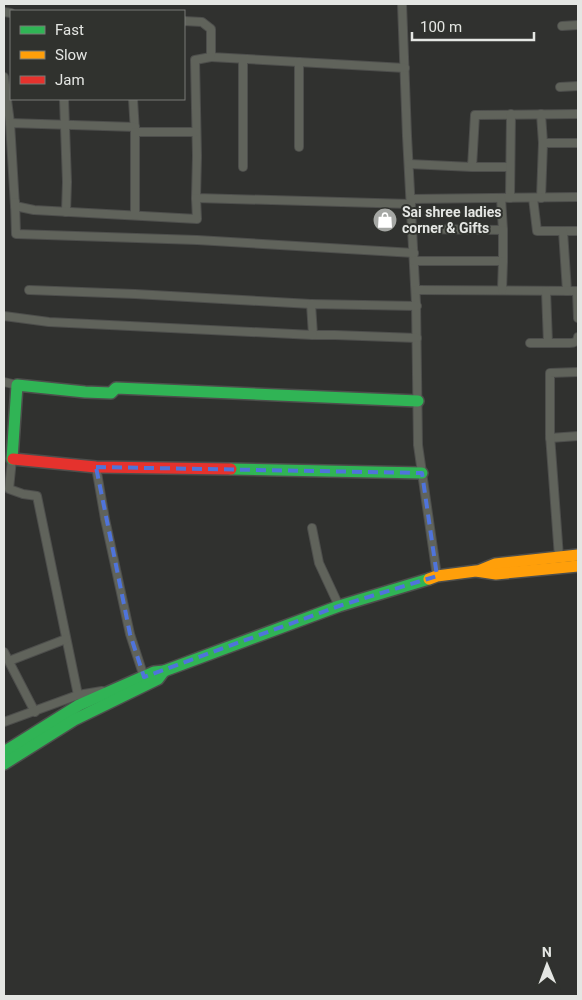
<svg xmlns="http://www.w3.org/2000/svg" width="582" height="1000" viewBox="0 0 582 1000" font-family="Roboto,sans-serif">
  <rect width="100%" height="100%" fill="#30312f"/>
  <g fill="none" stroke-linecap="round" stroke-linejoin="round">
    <defs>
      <g id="street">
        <path d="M402,4L407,136L416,303L418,445L437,576"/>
        <path d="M4,12L11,13"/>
        <path d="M184,21L202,22L211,29V57L405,68"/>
        <path d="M562,26L578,25"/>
        <path d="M211,57L195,60L197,156L196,198L411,204"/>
        <path d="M243,59V167"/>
        <path d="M299,62V147"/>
        <path d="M4,77L10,123"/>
        <path d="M560,87L578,86"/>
        <path d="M64,99L67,182L66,212"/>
        <path d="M133,99L135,132H196"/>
        <path d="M541,114L543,143"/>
        <path d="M135,127L10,123L15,206L34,210L197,219L196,198"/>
        <path d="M135,132V215"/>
        <path d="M409,164L472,167L475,115L578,114"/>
        <path d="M472,167H510"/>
        <path d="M510,198L511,114"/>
        <path d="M533,198L537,231H578"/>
        <path d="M541,198L543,143H578"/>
        <path d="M411,199L578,197"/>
        <path d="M15,202L16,234L197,240L414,253"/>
        <path d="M412,229L503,230L501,198"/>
        <path d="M563,231L567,291"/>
        <path d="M414,261H503V230"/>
        <path d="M29,290L135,294L311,304"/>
        <path d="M416,290L578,291"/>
        <path d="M502,290L503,261"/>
        <path d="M546,291L548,343"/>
        <path d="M577,291L578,318"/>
        <path d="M417,306L311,304L313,335H335L417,338"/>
        <path d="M4,316L49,322L313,335"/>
        <path d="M530,343H570C575,343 577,342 578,337"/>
        <path d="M4,382L17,385"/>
        <path d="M550,438L578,436"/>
        <path d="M12,459L9,489L23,494L37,496L78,695"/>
        <path d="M96,467L105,519L130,634L144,677"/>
        <path d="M312,528L319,563L339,606"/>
        <path d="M559,557L550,435V373L578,372"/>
        <path d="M4,652L35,712"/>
        <path d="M9,661L66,639"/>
        <path d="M4,722L78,695L102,691"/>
      </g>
      <g id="fast">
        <path d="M13,459H12L17,385L85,392L111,393L116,388L418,401"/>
        <path d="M231,469L422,473"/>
        <path d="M4,752L79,705L154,672L164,671L339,606L429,579"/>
        <path d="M4,764L74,720L158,679L164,671"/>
      </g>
      <g id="slow">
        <path d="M478,571L495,564L578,555"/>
        <path d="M429,579L437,576L476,571L496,574L578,566"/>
      </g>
      <path id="jam" d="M13,459L96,467L231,469"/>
    </defs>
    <use href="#street" stroke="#4d4e4c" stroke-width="10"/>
    <use href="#fast" stroke="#4d4e4c" stroke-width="14"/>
    <use href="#slow" stroke="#4d4e4c" stroke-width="14"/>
    <use href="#jam" stroke="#4d4e4c" stroke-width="14"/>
    <use href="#street" stroke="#60635b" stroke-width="8"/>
    <use href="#fast" stroke="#30b455" stroke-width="11"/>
    <use href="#slow" stroke="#ff9f0a" stroke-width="11"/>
    <use href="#jam" stroke="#e5322d" stroke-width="11"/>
  </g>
  <path fill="none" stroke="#4f74db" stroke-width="4" stroke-dasharray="10 6" stroke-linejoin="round" d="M96,467L422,473L437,576L339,606L144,677L130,634Z"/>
  <defs>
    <symbol id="shop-disc" viewBox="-11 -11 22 22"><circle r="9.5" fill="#a5a7a4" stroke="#30322e"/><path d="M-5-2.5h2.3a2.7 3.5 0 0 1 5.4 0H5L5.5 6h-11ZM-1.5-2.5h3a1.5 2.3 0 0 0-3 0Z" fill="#fff"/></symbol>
  </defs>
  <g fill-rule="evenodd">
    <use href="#shop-disc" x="371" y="206" width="28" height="28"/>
  </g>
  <g text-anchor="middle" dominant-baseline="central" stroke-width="4" stroke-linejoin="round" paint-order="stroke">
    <g font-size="14" font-weight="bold" fill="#e4e6e3" stroke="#30322e" text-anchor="start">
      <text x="402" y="212">Sai shree ladies<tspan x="402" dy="16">corner &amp; Gifts</tspan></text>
    </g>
  </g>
  <rect width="582" height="1000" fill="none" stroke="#e4e6e3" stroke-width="10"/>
  <rect x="10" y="10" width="175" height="90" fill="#30322e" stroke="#787a76"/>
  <rect x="20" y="26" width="25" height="8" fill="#30b455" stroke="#787a76"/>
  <text x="55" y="35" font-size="15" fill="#e4e6e3">Fast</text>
  <rect x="20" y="51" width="25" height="8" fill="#ff9f0a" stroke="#787a76"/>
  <text x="55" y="60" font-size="15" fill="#e4e6e3">Slow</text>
  <rect x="20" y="76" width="25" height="8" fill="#e5322d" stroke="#787a76"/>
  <text x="55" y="85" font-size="15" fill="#e4e6e3">Jam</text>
  <g transform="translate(547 965) rotate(359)" stroke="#30322e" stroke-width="4" paint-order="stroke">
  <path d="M0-4L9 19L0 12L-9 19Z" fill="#e4e6e3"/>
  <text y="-8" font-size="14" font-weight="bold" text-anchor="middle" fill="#e4e6e3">N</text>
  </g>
  <path d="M412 32v8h122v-8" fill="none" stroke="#e4e6e3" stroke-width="2.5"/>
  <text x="420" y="32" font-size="15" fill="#e4e6e3" stroke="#30322e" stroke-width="4" paint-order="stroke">100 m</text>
</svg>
